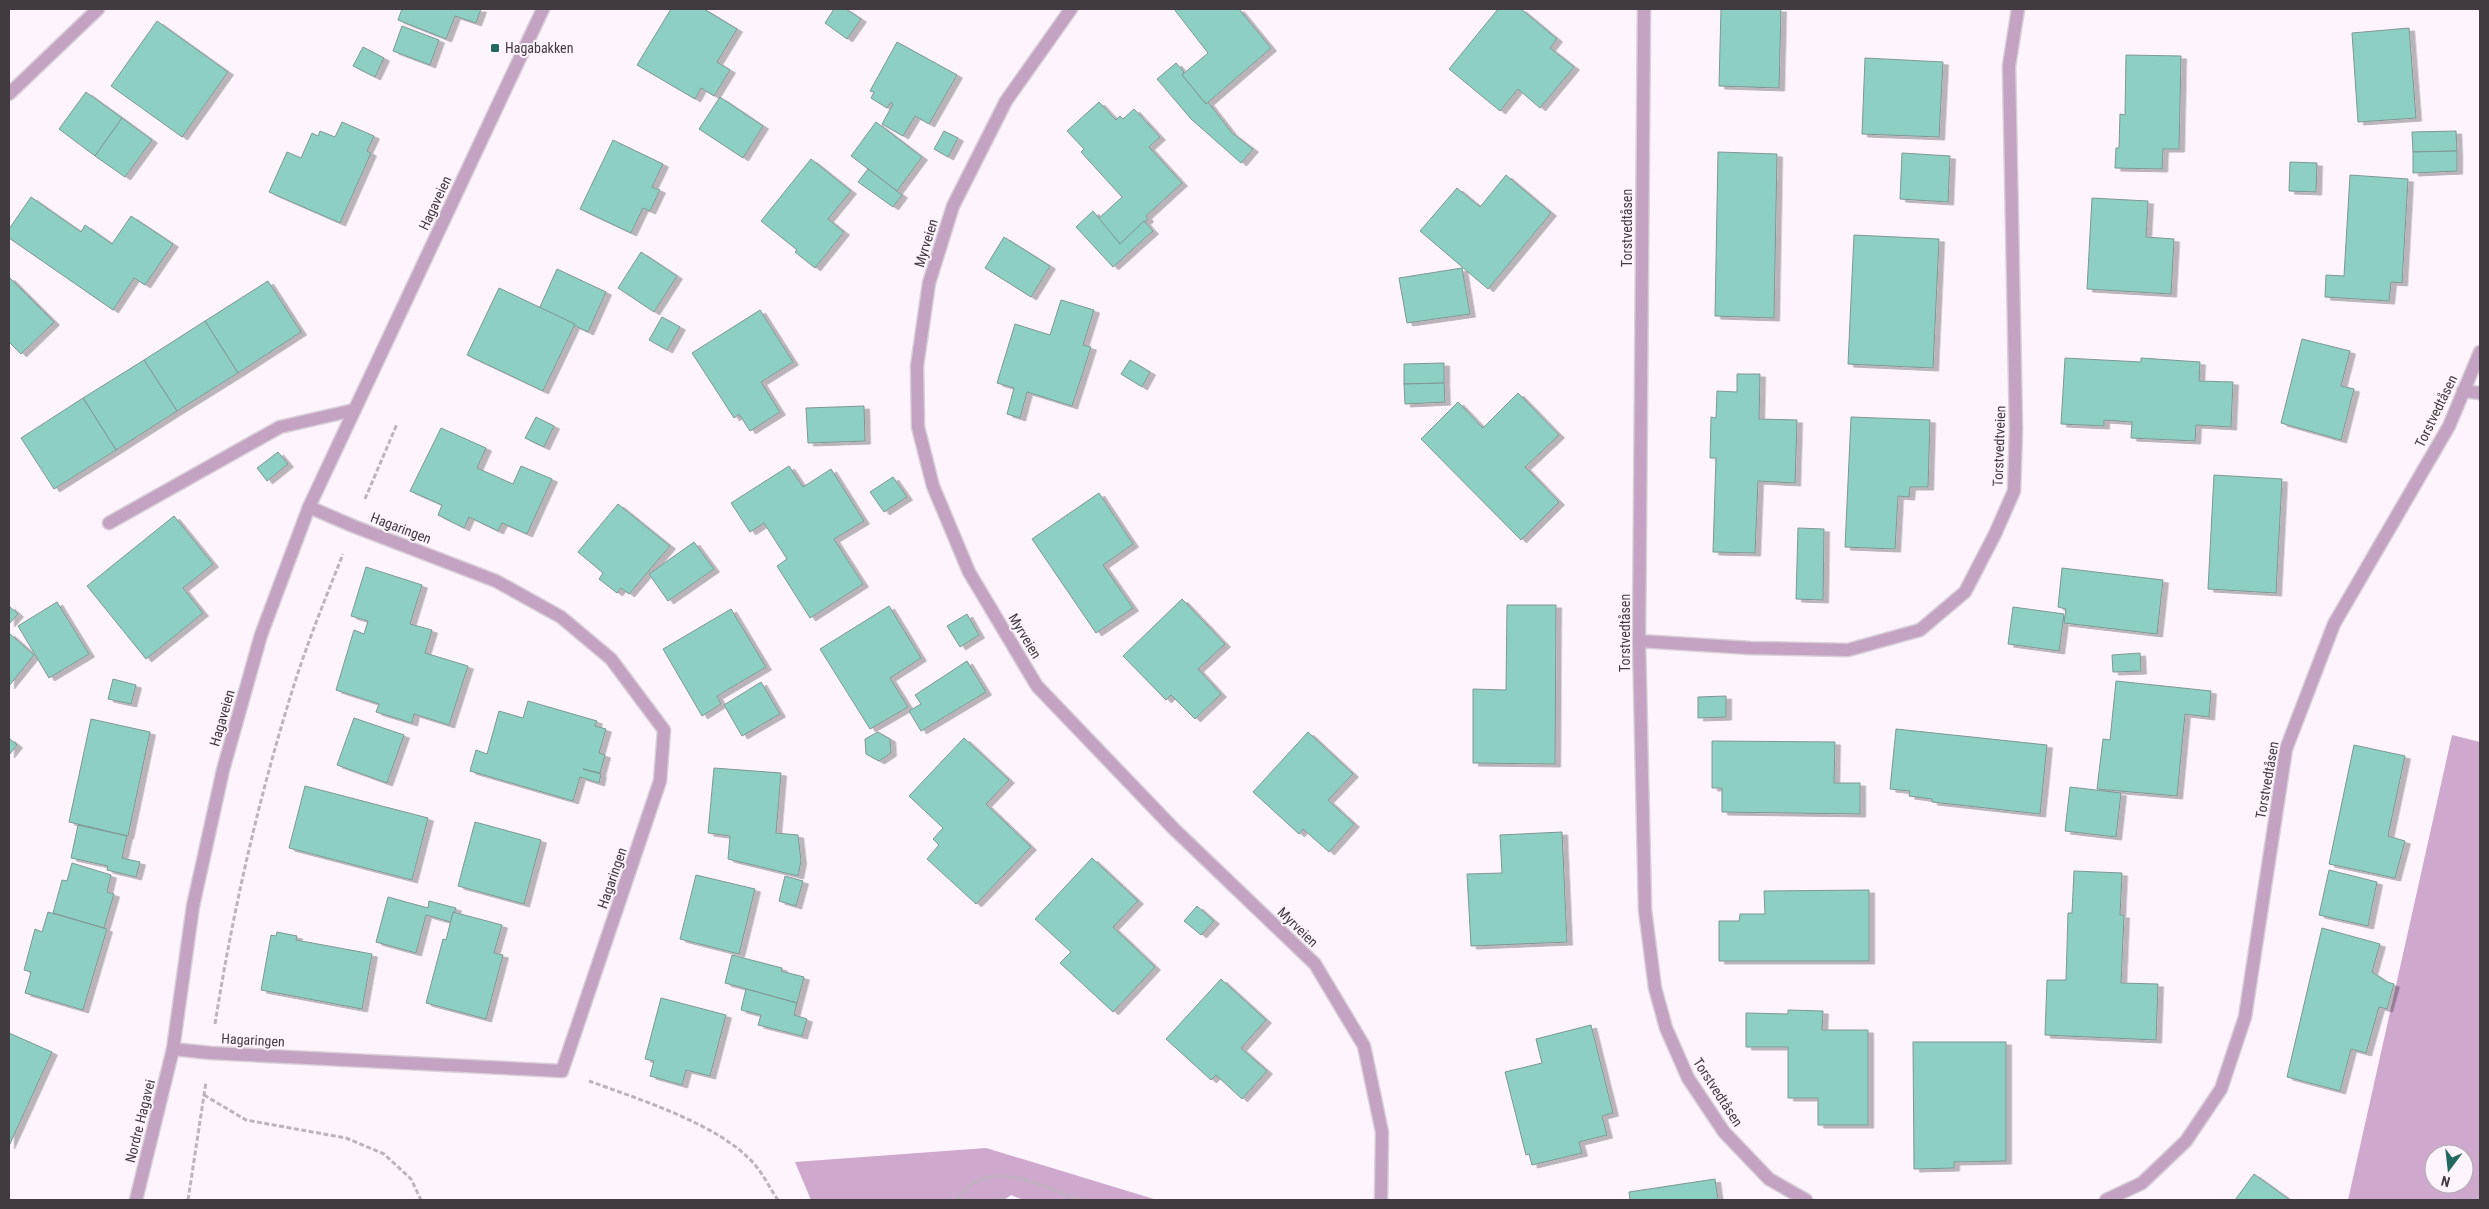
<svg xmlns="http://www.w3.org/2000/svg" width="2489" height="1209" viewBox="0 0 2489 1209" font-family="'Roboto Condensed',sans-serif">
  <defs>
    <filter id="shadow"><feDropShadow dx="5.5" dy="3" stdDeviation="0" flood-color="#0004"/></filter>
  </defs>
  <rect width="100%" height="100%" fill="#fef4fe"/>
  <g fill="#cfa8ce" fill-rule="evenodd">
    <path d="M2452,735L2480,742V1200H2348ZM2434,1154H2464V1184H2434Z"/>
    <path d="M986,1148L1157,1200H1023L1011,1195L1004,1200H811L795,1162Z"/>
  </g>
  <g fill="#8dcfc3" stroke="#7e9792" filter="url(#shadow)">
    <path d="M402,9H481L476,23L455,16L446,39L398,20Z"/>
    <path d="M671,9H704L737,29L717,62L730,70L714,96L701,88L695,99L637,65Z"/>
    <path d="M834,9H846L861,19L847,39L825,23Z"/>
    <path d="M1174,9H1239L1271,48L1206,104L1182,75L1208,53Z"/>
    <path d="M1498,9H1521L1557,39L1550,48L1574,67L1540,108L1518,89L1500,111L1449,69Z"/>
    <path d="M1721,9H1781L1779,88L1719,86Z"/>
    <path d="M157,21L228,72L182,137L111,86Z"/>
    <path d="M402,26L439,40L430,65L393,51Z"/>
    <path d="M2409,28L2416,118L2358,122L2352,33Z"/>
    <path d="M897,42L957,75L929,124L915,116L903,136L882,124L893,104L891,102L887,108L871,98L874,92L870,91Z"/>
    <path d="M363,47L384,58L375,77L353,66Z"/>
    <path d="M2126,55L2181,56L2179,149H2163L2162,169L2115,168L2116,148H2119L2120,114L2125,115Z"/>
    <path d="M1865,58L1943,62L1939,137L1862,134Z"/>
    <path d="M1176,63L1184,72L1182,75L1206,104L1208,102L1232,133L1253,149L1241,163L1191,119L1157,79Z"/>
    <path d="M86,92L122,118L95,156L59,129Z"/>
    <path d="M720,97L763,126L743,158L699,129Z"/>
    <path d="M1099,102L1116,120L1120,116L1123,119L1134,109L1160,137L1149,147L1182,183L1146,216L1148,219L1120,244L1098,219L1122,197L1081,152L1084,149L1067,131Z"/>
    <path d="M122,118L152,140L125,177L95,156Z"/>
    <path d="M342,122L374,136L367,151L371,153L340,223L269,192L287,152L301,158L312,133L318,136L320,131L335,137Z"/>
    <path d="M876,122L922,157L897,191L851,156Z"/>
    <path d="M944,131L958,138L948,157L934,149Z"/>
    <path d="M2456,131L2457,151L2413,152L2412,132Z"/>
    <path d="M613,140L663,164L652,187L660,190L650,211L643,208L631,233L580,209Z"/>
    <path d="M2457,151V171L2413,173V152Z"/>
    <path d="M1718,152L1777,154L1774,318L1715,316Z"/>
    <path d="M1902,153L1950,156L1948,202L1900,199Z"/>
    <path d="M811,159L851,191L828,219L844,232L815,268L795,252L797,250L761,221Z"/>
    <path d="M2290,162L2317,163L2316,192L2289,191Z"/>
    <path d="M868,169L902,195L893,207L858,182Z"/>
    <path d="M1506,175L1551,213L1488,289L1420,231L1457,188L1480,207Z"/>
    <path d="M2350,175L2408,179L2402,283L2391,282L2389,301L2325,297L2326,275L2344,276Z"/>
    <path d="M31,197L81,232L85,225L112,244L131,216L173,244L145,285L134,278L113,310L9,238V229Z"/>
    <path d="M2092,198L2148,201L2146,237L2174,239L2171,294L2087,289Z"/>
    <path d="M1093,211L1120,244L1144,221L1153,231L1113,267L1076,227Z"/>
    <path d="M1854,235L1939,239L1933,368L1848,364Z"/>
    <path d="M1004,237L1050,266L1031,297L985,268Z"/>
    <path d="M641,252L677,276L654,312L618,288Z"/>
    <path d="M1462,268L1470,314L1407,323L1399,278Z"/>
    <path d="M557,269L606,292L588,332L539,309Z"/>
    <path d="M9,277L54,322L21,354L9,342Z"/>
    <path d="M268,281L301,332L238,373L205,321Z"/>
    <path d="M499,288L575,324L543,391L467,355Z"/>
    <path d="M1061,300L1094,310L1083,345L1091,347L1072,406L1027,392L1020,418L1007,414L1014,388L997,383L1015,324L1050,335Z"/>
    <path d="M760,310L793,362L761,382L780,412L750,431L739,414L734,418L692,353Z"/>
    <path d="M662,317L680,327L667,350L649,340Z"/>
    <path d="M205,321L238,373L177,411L144,360Z"/>
    <path d="M2302,339L2350,351L2341,386L2354,389L2341,440L2281,423Z"/>
    <path d="M2065,358L2141,362V358L2200,362L2199,381L2233,382L2231,427L2196,425L2195,441L2131,438L2132,422L2104,420V426L2061,424Z"/>
    <path d="M144,360L177,411L116,450L83,398Z"/>
    <path d="M1130,360L1150,372L1142,387L1121,374Z"/>
    <path d="M1444,363V383L1404,384V364Z"/>
    <path d="M1737,374H1760L1759,419L1797,420L1795,483L1758,481L1755,553L1713,552L1716,458H1710L1711,417L1716,418L1717,391L1737,392Z"/>
    <path d="M1444,383L1445,402L1405,404L1404,384Z"/>
    <path d="M1518,393L1559,435L1525,467L1559,502L1521,540L1421,439L1458,402L1483,428Z"/>
    <path d="M83,398L116,450L54,489L21,438Z"/>
    <path d="M864,406L865,441L808,443L806,408Z"/>
    <path d="M536,417L554,426L544,447L525,438Z"/>
    <path d="M1851,417L1930,420L1928,487H1910L1909,497L1898,496L1895,549L1845,547Z"/>
    <path d="M441,428L486,448L477,468L513,484L521,466L552,479L527,534L502,523L498,531L469,517L464,528L438,515L442,505L410,491Z"/>
    <path d="M278,452L288,464L267,481L257,468Z"/>
    <path d="M789,466L803,487L831,469L864,521L834,539L863,584L810,618L777,566L787,559L764,523L750,532L731,503Z"/>
    <path d="M2214,475L2282,479L2276,593L2208,589Z"/>
    <path d="M893,477L907,497L884,512L870,492Z"/>
    <path d="M1099,493L1133,544L1103,565L1133,608L1096,633L1032,539Z"/>
    <path d="M618,504L670,546L629,594L621,588L617,593L599,579L603,573L578,552Z"/>
    <path d="M174,516L213,564L183,588L203,613L146,659L87,586Z"/>
    <path d="M1798,528L1824,529L1823,600L1796,599Z"/>
    <path d="M694,542L714,569L668,601L649,574Z"/>
    <path d="M366,567L422,585L410,624L432,630L425,653L468,666L449,725L414,714L412,723L376,712L379,704L336,690L354,630L364,634L368,621L351,616Z"/>
    <path d="M2062,568L2163,580L2157,634L2064,623L2066,609L2058,607Z"/>
    <path d="M1182,599L1225,644L1198,669L1221,694L1195,719L1171,695L1166,700L1123,656Z"/>
    <path d="M57,602L89,654L49,678L18,626Z"/>
    <path d="M1507,605H1556L1555,764L1473,763V689L1506,690Z"/>
    <path d="M9,606L18,614L9,624Z"/>
    <path d="M889,606L921,658L890,678L908,707L870,729L820,649Z"/>
    <path d="M2013,607L2064,614L2059,651L2008,644Z"/>
    <path d="M731,609L766,667L717,696L721,704L702,716L663,649Z"/>
    <path d="M967,614L979,635L960,647L947,626Z"/>
    <path d="M9,633L34,655L9,686Z"/>
    <path d="M2140,653L2141,671L2113,672L2112,655Z"/>
    <path d="M967,661L986,692L921,731L909,711L921,704L915,695Z"/>
    <path d="M113,679L136,685L131,704L108,699Z"/>
    <path d="M2116,681L2211,691L2209,717L2185,714L2177,796L2097,789L2103,739L2110,740Z"/>
    <path d="M761,682L780,714L742,736L724,705Z"/>
    <path d="M1726,696V717L1698,718V697Z"/>
    <path d="M528,701L597,721L595,726L606,729L599,753L605,755L600,773L583,769L601,774L599,783L580,777L573,801L470,771L476,750L487,754L499,711L523,718Z"/>
    <path d="M354,718L404,735L387,783L337,765Z"/>
    <path d="M91,719L150,732L128,836L69,822Z"/>
    <path d="M1896,729L2047,745L2040,814L1932,802V799L1909,796L1910,791L1890,789Z"/>
    <path d="M878,732L890,739L891,753L879,761L866,754L865,739Z"/>
    <path d="M1308,732L1353,774L1328,800L1354,824L1329,852L1303,829L1299,834L1253,792Z"/>
    <path d="M9,738L17,745L9,755Z"/>
    <path d="M964,738L1009,780L986,804L1031,847L976,904L927,859L939,845L933,839L943,828L909,796Z"/>
    <path d="M1712,741L1835,742L1834,783H1860V814L1722,812V788H1712Z"/>
    <path d="M2354,745L2405,756L2388,836L2405,841L2395,878L2329,864Z"/>
    <path d="M714,768L781,773L776,833L798,835L801,861L798,876L728,859L730,836L708,833Z"/>
    <path d="M305,786L428,818L412,880L289,848Z"/>
    <path d="M2070,787L2121,793L2116,837L2065,831Z"/>
    <path d="M475,822L541,840L524,904L458,886Z"/>
    <path d="M78,825L127,836L122,858L140,862L136,877L107,870L108,866L71,858Z"/>
    <path d="M1562,832L1567,942L1471,946L1467,874L1502,873L1500,835Z"/>
    <path d="M1092,858L1138,901L1113,927L1155,967L1113,1012L1060,963L1071,952L1035,919Z"/>
    <path d="M72,863L111,875L107,892L114,894L104,928L53,913L62,880L67,881Z"/>
    <path d="M2329,870L2377,882L2368,926L2319,915Z"/>
    <path d="M2074,871L2122,873L2120,915H2124L2121,983L2158,984L2156,1040L2045,1035L2047,980H2066L2068,913H2072Z"/>
    <path d="M696,875L755,889L739,954L680,939Z"/>
    <path d="M785,876L803,881L796,906L779,901Z"/>
    <path d="M1869,890V961H1719V921H1739L1740,914H1765L1764,891Z"/>
    <path d="M388,897L428,908L429,901L456,908L451,922L426,915L416,953L376,942Z"/>
    <path d="M1197,906L1214,921L1201,935L1184,921Z"/>
    <path d="M48,912L107,929L83,1010L25,993L31,972L24,970L35,929L42,932Z"/>
    <path d="M453,912L502,925L494,953L503,955L486,1019L426,1003L443,939L446,940Z"/>
    <path d="M2322,928L2380,944L2372,972L2387,982L2394,984L2387,1009L2379,1007L2366,1053L2351,1049L2340,1091L2287,1077Z"/>
    <path d="M277,932L297,936L296,940L372,954L362,1009L261,990L271,935L276,936Z"/>
    <path d="M732,955L782,968L781,971L804,977L797,1003L725,983Z"/>
    <path d="M1221,979L1266,1020L1241,1048L1267,1071L1242,1099L1216,1075L1211,1080L1166,1039Z"/>
    <path d="M746,989L797,1003L794,1015L807,1019L802,1036L758,1025L761,1015L741,1010Z"/>
    <path d="M661,998L726,1015L710,1076L686,1070L682,1085L650,1076L654,1061L645,1059Z"/>
    <path d="M1788,1010L1823,1011L1822,1030H1868V1125H1818V1098H1788V1047H1746V1013L1788,1014Z"/>
    <path d="M1591,1025L1613,1113L1602,1116L1607,1135L1579,1142L1582,1153L1532,1165L1529,1154L1526,1155L1505,1072L1542,1063L1536,1039Z"/>
    <path d="M9,1033L52,1052L9,1146Z"/>
    <path d="M1913,1042H2006V1161L1954,1162V1168L1914,1169Z"/>
    <path d="M2254,1174L2290,1200H2235Z"/>
    <path d="M1715,1179L1718,1200H1630L1629,1192Z"/>
  </g>
  <g fill="none" stroke-linecap="round" stroke-linejoin="round">
    <defs>
      <g id="street">
        <path d="M1071,9L1006,101L953,206L929,283L917,366L918,427L933,486L969,572L1037,686L1174,829L1315,964L1364,1046L1382,1132L1381,1200"/>
        <path d="M1644,9L1639,641L1645,910L1655,988L1666,1028L1688,1078L1724,1132L1769,1179L1806,1200"/>
        <path d="M9,94L98,9"/>
        <path d="M2463,391L2480,393"/>
        <path d="M109,523L280,427L354,410"/>
        <path d="M1639,641L1750,648L1848,650L1920,630L1965,592L1995,534L2014,491L2016,429L2009,66L2018,9"/>
        <path d="M173,1049L211,1053L562,1071L660,781L664,730L611,659L561,617L496,581L353,526L309,507"/>
        <path d="M136,1200L173,1049L193,906L223,770L261,635L309,507L543,9"/>
        <path d="M2106,1200L2142,1183L2186,1141L2221,1089L2245,1017L2286,749L2334,624L2449,426L2480,352"/>
      </g>
    </defs>
    <use href="#street" stroke="#d8cfd8" stroke-width="15"/>
    <g stroke="#bcb3bc" stroke-width="3" stroke-dasharray="5 2.5" stroke-linecap="butt">
      <path d="M365,499L397,424"/>
      <path d="M215,1024C233,910 259,796 294,685C308,641 326,597 343,554"/>
      <path d="M589,1081C638,1099 722,1125 755,1165C764,1175 770,1189 778,1200"/>
      <path d="M204,1095L246,1120L346,1138L384,1154L411,1179L421,1200"/>
      <path d="M188,1200L206,1082"/>
      <path d="M958,1200C984,1154 1042,1186 1079,1200"/>
    </g>
    <use href="#street" stroke="#c4a2c2" stroke-width="12"/>
  </g>
  <rect fill="#21685e" stroke="#fef4fe" stroke-width="2" x="490" y="43" width="10" height="10" rx="2.5"/>
  <g text-anchor="middle" dominant-baseline="central" stroke-width="4" stroke-linejoin="round" paint-order="stroke">
    <g font-size="14" fill="#413a41" stroke="#fef4fe" text-anchor="start">
      <text x="505" y="48">Hagabakken</text>
    </g>
    <g font-size="14" fill="#413a41" stroke="#fef4fe">
      <text transform="translate(435 203) rotate(-65)">Hagaveien</text>
      <text transform="translate(1627 228) rotate(-90)">Torstvedtåsen</text>
      <text transform="translate(926 243) rotate(-73)">Myrveien</text>
      <text transform="translate(2436 411) rotate(-64)">Torstvedtåsen</text>
      <text transform="translate(1999 446) rotate(-88)">Torstvedtveien</text>
      <text transform="translate(401 528) rotate(21)">Hagaringen</text>
      <text transform="translate(1625 633) rotate(-90)">Torstvedtåsen</text>
      <text transform="translate(1025 636) rotate(59)">Myrveien</text>
      <text transform="translate(222 718) rotate(-74)">Hagaveien</text>
      <text transform="translate(2267 780) rotate(-80)">Torstvedtåsen</text>
      <text transform="translate(612 878) rotate(-71)">Hagaringen</text>
      <text transform="translate(1298 927) rotate(44)">Myrveien</text>
      <text transform="translate(253 1040) rotate(3)">Hagaringen</text>
      <text transform="translate(1718 1092) rotate(57)">Torstvedtåsen</text>
      <text transform="translate(140 1121) rotate(-76)">Nordre Hagavei</text>
    </g>
  </g>
  <rect width="2489" height="1209" fill="none" stroke="#413a41" stroke-width="20"/>
  <g transform="translate(2449 1169) rotate(195)"><circle r="24" fill="#fef4fe" stroke="#b2aab2"/>
  <path d="M0-4L9 19L0 12L-9 19Z" fill="#21685e"/>
  <text y="-8" font-size="14" font-weight="bold" text-anchor="middle" fill="#413a41">N</text>
  </g>
</svg>
